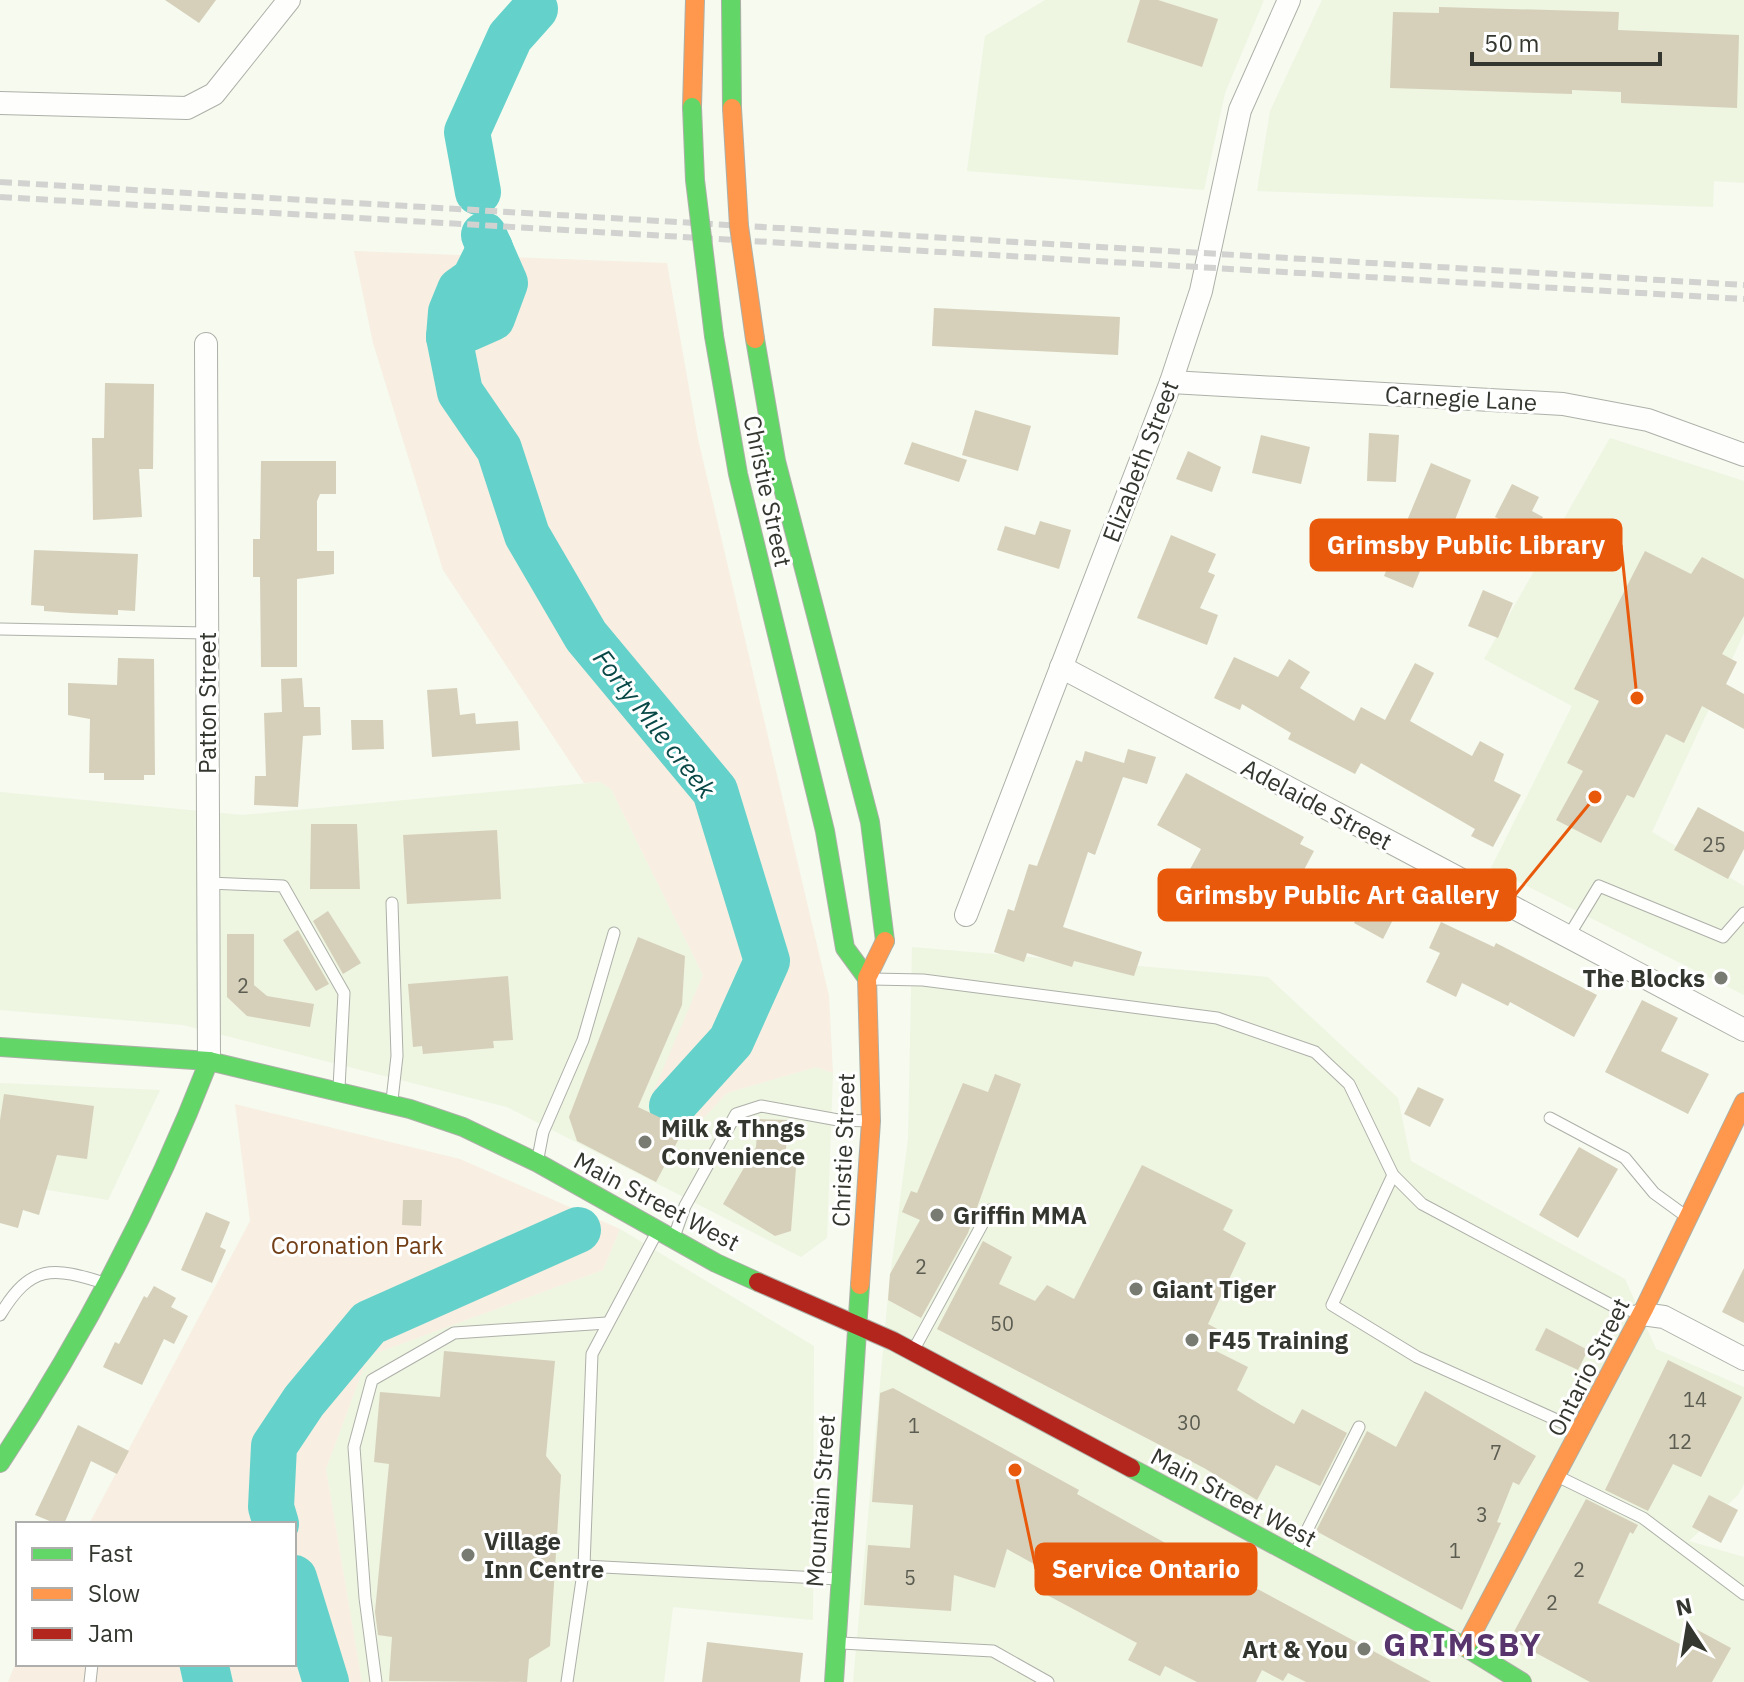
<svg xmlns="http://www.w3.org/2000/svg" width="1744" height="1682" viewBox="0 0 1744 1682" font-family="'IBM Plex Sans',sans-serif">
  <rect width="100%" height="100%" fill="#f6faef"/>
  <g fill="#eef5e1">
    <path d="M1045,0H1264L1225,93L1204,190L967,171L985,36Z"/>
    <path d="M1322,0H1744V183L1714,181L1713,207L1257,191L1270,111Z"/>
    <path d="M1610,438L1744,481V633L1652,832L1744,886V995L1491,868L1572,706L1484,659Z"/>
    <path d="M600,782L611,789L703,975L651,1100L697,1125L727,1093L816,1067L833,1073L827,1238L801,1257L507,1107L183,1025L0,1010V792L242,815Z"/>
    <path d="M912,947L1268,977L1398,1098L1411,1161L1625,1279L1656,1349L1744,1387V1484L1738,1495L1689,1541L1744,1557V1682H853L889,1285L908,1139Z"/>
    <path d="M0,1083L160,1090L108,1200L0,1182Z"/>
    <path d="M620,1229L814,1346L813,1620L673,1607L664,1682H362L326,1469L368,1356L603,1270Z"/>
  </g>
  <g fill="#f8eee2">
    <path d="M354,251L667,263L698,439L829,996L833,1073L816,1067L727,1093L697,1125L650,1100L703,975L611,789L600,782L584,783L443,570L373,343Z"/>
    <path d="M235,1104L460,1159L620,1229L603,1270L368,1356L326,1469L362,1682H8L18,1657V1664H294V1524H89L250,1221Z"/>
  </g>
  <path fill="#65d1cb" d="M179,1664H229L233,1682H183Z"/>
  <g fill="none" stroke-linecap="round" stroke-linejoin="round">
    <g stroke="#65d1cb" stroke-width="46">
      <path d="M478,192L467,132L510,37L535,9"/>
      <path d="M484,235L505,283L492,318L449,337L460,392L499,449L527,535L586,636L715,791L767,961L731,1041L672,1106"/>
      <path d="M449,337L451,312L460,290L474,280L490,248"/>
      <path d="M276,1524L271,1507L274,1446L304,1401L369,1323L578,1230"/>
      <path d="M294,1578L326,1682"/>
    </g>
  </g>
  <g fill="#d6d0ba">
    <path d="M165,0H216L199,23Z"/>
    <path d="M1140,0H1158L1218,19L1202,67L1127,42Z"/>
    <path d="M1439,7L1619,12L1618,30L1739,35L1737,108L1621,103V92L1572,90V94L1390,88L1393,12L1439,13Z"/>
    <path d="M934,308L1120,317L1118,355L932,346Z"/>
    <path d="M105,383L154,384L153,469H139L142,517L93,520L92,438H104Z"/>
    <path d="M975,410L1031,426L1018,471L962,455Z"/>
    <path d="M1369,433L1399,435L1396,482L1367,481Z"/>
    <path d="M1261,435L1310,447L1301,484L1252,473Z"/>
    <path d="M912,442L967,460L959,482L904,464Z"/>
    <path d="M1188,451L1221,467L1212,492L1176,479Z"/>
    <path d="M261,461H336V494H320L317,501V551H334V574L297,579V667H261L260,577H253V539H260Z"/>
    <path d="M1431,463L1471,480L1444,547L1432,542L1413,588L1384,576Z"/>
    <path d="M1512,484L1539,497L1532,511L1543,517L1533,535L1495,517Z"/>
    <path d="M1040,521L1071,530L1059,569L997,550L1005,526L1035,535Z"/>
    <path d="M1171,535L1216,554L1208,572L1215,575L1200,608L1218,615L1207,645L1137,618Z"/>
    <path d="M34,550L138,554L135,611L118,610V615L71,613L44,611V606L31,605Z"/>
    <path d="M1645,551L1691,574L1702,557L1744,579V616L1722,654L1737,662L1726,684L1744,694V729L1702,706L1684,743L1666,734L1634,798L1627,795L1601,843L1556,820L1583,771L1567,763L1599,701L1574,689Z"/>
    <path d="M1483,590L1513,603L1498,638L1468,626Z"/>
    <path d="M1234,657L1278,677L1289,659L1310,672L1300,688L1354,721L1361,707L1385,720L1415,663L1434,673L1410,721L1472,756L1480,741L1504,754L1494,781L1521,795L1493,847L1471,836L1475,829L1361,763L1355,774L1288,739L1291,733L1242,704L1240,710L1214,698Z"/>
    <path d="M118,658L154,659L155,775H144V780H104V773H89L90,719L68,715V683L117,685Z"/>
    <path d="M302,678L304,707H320L321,735L303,736L298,807L254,805L255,776H266L264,713L282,712L281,679Z"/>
    <path d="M457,688L460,715L475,713L476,724L518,721L520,750L432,757L427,690Z"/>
    <path d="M351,720H383L384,749L352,750Z"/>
    <path d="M1128,749L1156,757L1147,784L1123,777L1095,855L1088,852L1063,927L1142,952L1134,976L1074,961L1072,967L1027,953L1024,962L994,952L1008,909L1014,911L1029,864L1037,866L1076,760L1082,762L1085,751L1124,763Z"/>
    <path d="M1186,773L1304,837L1300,844L1314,851L1298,881L1284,874L1280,882L1273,878L1268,888L1238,871L1224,897L1196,882L1198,879L1188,873L1201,849L1157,825Z"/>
    <path d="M1698,807L1744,832V849L1728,879L1674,850Z"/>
    <path d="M311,824H357L360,889H310Z"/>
    <path d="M497,830L501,899L407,904L403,835Z"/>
    <path d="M1375,889L1393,898L1389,906L1398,910L1383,939L1354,923Z"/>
    <path d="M328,911L361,963L343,974L313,921Z"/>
    <path d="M1441,922L1494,947L1496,943L1597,995L1574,1037L1510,1002L1508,1006L1462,983L1456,997L1426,982L1440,953L1429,948Z"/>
    <path d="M298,930L329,984L316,991L283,940Z"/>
    <path d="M227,934H254V985L267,996L314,1004L310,1027L247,1016L227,997Z"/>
    <path d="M638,937L685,956L682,1005L638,1107L684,1129L656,1182L577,1141L569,1117Z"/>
    <path d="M508,976L513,1040L493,1041L494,1048L423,1054L422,1046L413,1047L408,984Z"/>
    <path d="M1642,1000L1678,1018L1661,1051L1709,1074L1688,1114L1605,1072Z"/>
    <path d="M995,1074L1021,1084L968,1233L921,1318L888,1300L890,1274L920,1220L902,1212L911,1191L917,1193L963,1083L988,1092Z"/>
    <path d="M1418,1087L1444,1099L1430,1127L1404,1114Z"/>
    <path d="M4,1094L94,1106L87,1159L57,1155L39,1215L23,1210L18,1228L0,1223V1120Z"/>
    <path d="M758,1119L788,1120L786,1149L797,1155L791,1231L775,1236L723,1204L756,1147Z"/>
    <path d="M1579,1147L1618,1169L1578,1238L1539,1215Z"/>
    <path d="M1142,1165L1233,1210L1223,1230L1246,1243L1208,1324L1223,1332L1214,1350L1248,1367L1237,1390L1261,1405L1294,1424L1302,1409L1347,1433L1320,1486L1276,1465L1257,1500L1204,1468L937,1329L983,1241L1012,1257L999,1284L1035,1301L1047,1285L1074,1299Z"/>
    <path d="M403,1200H422L421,1226L402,1225Z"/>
    <path d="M206,1212L230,1222L220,1247L226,1250L212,1283L181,1270Z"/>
    <path d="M1744,1268V1323L1722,1312Z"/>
    <path d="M154,1286L176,1298L171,1307L188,1316L174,1344L164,1339L142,1385L103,1367L115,1342L119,1344L144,1296L147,1298Z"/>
    <path d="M1546,1328L1588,1350L1578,1370L1535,1350Z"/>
    <path d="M444,1351L555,1361L546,1456L561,1475L550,1646L529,1659L527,1682L389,1681L392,1637L378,1635L375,1612L389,1464L374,1462L380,1392L440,1397Z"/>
    <path d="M1668,1360L1742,1397L1701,1477L1673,1464L1648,1511L1605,1490Z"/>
    <path d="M893,1388L1079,1490L1077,1494L1196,1560L1198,1557L1431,1682H1306L1288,1673L1283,1681L1262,1670L1256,1682H1197L1165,1666L1160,1676L1128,1660L1137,1643L1047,1595L1057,1577L1007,1549L995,1588L954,1575L951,1611L864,1605L868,1545L910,1548L913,1505L872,1502L880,1393Z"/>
    <path d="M1425,1391L1536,1456L1519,1485L1513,1482L1497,1522L1501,1523L1462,1610L1316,1531L1367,1431L1396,1447Z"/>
    <path d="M78,1425L129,1451L117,1474L91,1461L64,1524H57L35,1515Z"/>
    <path d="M1709,1495L1738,1510L1721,1543L1692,1527Z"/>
    <path d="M1586,1499L1638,1525L1633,1534L1630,1532L1598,1603L1684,1646L1694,1628L1731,1648L1712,1682H1590L1510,1639Z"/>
    <path d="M707,1642L803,1653L800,1682H702Z"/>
  </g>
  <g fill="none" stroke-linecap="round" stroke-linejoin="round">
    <defs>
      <g id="lane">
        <path d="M0,629L207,633"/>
        <path d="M209,883L283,886L344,993L339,1088"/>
        <path d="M1568,937L1599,886L1723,937L1744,913"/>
        <path d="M871,979L923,980L1217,1018L1315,1052L1349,1084L1393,1175L1422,1204L1615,1307L1637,1312"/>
        <path d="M392,1100L397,1056L392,903"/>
        <path d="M1550,1118L1625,1158L1654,1193L1687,1217"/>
        <path d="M538,1158L543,1132L583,1040L614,933"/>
        <path d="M1393,1175L1332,1305L1417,1357L1579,1430"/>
        <path d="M674,1237L685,1206L736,1114L761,1106L838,1120L870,1121"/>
        <path d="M0,1315C31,1264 52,1266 107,1284"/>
        <path d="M913,1351L990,1210"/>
        <path d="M1559,1477L1643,1518L1744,1594"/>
        <path d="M1296,1552L1359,1427"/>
        <path d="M584,1566L838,1579"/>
        <path d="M841,1643L993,1651L1048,1682"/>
        <path d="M90,1682L92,1664"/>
        <path d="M376,1682L365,1598L354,1447L372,1380L454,1333L607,1323"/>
        <path d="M567,1682L584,1566L592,1354L657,1232"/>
      </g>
      <g id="street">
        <path d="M0,103L187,108L214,94L289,0"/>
        <path d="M206,344L209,1061"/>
        <path d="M1171,382L1563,404L1648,420L1744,455"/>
        <path d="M1061,667L1744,1030"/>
        <path d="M966,915L1171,382L1201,291L1240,110L1289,0"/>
        <path d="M1642,1314L1664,1317L1744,1359"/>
      </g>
      <g id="fast">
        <path d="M731,0L732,108"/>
        <path d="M714,336L738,474L825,831L845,948L867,978"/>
        <path d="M755,339L776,461L870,822L885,941"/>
        <path d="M0,1047L209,1061L410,1109L463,1127L538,1163L716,1263L758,1282"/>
        <path d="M0,1463C84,1336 154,1203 209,1061"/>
        <path d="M1131,1468L1465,1647L1522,1682"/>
        <path d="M834,1682L860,1285"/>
      </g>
      <g id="slow">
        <path d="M692,107L695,0"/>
        <path d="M860,1285L871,1121L867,978L885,941"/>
        <path d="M1465,1647L1644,1309L1744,1102"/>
      </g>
      <path id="jam" d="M758,1282L893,1341L1131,1468"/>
    </defs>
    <use href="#lane" stroke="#adb0a8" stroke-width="13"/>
    <use href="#street" stroke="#adb0a8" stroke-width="24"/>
    <use href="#fast" stroke="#adb0a8" stroke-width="20"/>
    <use href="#slow" stroke="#adb0a8" stroke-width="20"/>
    <use href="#jam" stroke="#adb0a8" stroke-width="20"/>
    <use href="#lane" stroke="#fefefd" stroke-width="11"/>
    <use href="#street" stroke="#fefefd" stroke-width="22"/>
    <use href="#fast" stroke="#63d668" stroke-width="18"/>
    <use href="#slow" stroke="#ff974d" stroke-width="18"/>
    <use href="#jam" stroke="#b3261e" stroke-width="18"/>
    <g stroke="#d2d3d0" stroke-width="6" stroke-dasharray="12 6" stroke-linecap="butt">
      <path d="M0,182L1744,285"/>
      <path d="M0,197L1744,299"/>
    </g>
    <defs>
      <path id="fast-bridge" d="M692,107L695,180L714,336"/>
      <path id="slow-bridge" d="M732,108L739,226L755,339"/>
    </defs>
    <use href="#fast-bridge" stroke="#adb0a8" stroke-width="20" stroke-linecap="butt"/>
    <use href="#slow-bridge" stroke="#adb0a8" stroke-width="20" stroke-linecap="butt"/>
    <use href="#fast-bridge" stroke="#63d668" stroke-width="18"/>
    <use href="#slow-bridge" stroke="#ff974d" stroke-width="18"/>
  </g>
  <g fill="#787b72" stroke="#fff" stroke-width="3">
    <circle cx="1721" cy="978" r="8"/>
    <circle cx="645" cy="1142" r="8"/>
    <circle cx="937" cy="1215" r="8"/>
    <circle cx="1136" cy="1289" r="8"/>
    <circle cx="1192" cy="1340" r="8"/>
    <circle cx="468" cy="1555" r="8"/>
    <circle cx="1364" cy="1649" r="8"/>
  </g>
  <g text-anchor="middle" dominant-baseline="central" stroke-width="6" stroke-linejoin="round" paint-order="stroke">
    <g font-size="20" fill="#5c5d52">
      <text x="1714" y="844">25</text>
      <text x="243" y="985">2</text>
      <text x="921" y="1266">2</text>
      <text x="1002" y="1323">50</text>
      <text x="1695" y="1399">14</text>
      <text x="1189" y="1422">30</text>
      <text x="914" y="1425">1</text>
      <text x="1680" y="1441">12</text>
      <text x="1496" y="1452">7</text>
      <text x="1482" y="1514">3</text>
      <text x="1455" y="1550">1</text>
      <text x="1579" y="1569">2</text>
      <text x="910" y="1577">5</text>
      <text x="1552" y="1602">2</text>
    </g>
    <g font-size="24" fill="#34372f" stroke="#fff">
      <text transform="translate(1461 398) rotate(3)">Carnegie Lane</text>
      <text transform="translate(1140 461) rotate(-69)">Elizabeth Street</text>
      <text transform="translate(768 491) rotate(78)">Christie Street</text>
      <text transform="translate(207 703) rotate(-90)">Patton Street</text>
      <text transform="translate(1317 804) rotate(28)">Adelaide Street</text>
      <text transform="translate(843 1150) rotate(-88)">Christie Street</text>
      <text transform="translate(657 1201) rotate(28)">Main Street West</text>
      <text transform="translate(1588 1367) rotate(-63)">Ontario Street</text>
      <text transform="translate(1234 1497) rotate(28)">Main Street West</text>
      <text transform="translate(820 1501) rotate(-86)">Mountain Street</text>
    </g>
    <g font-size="24" font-weight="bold" fill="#34372f" stroke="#fff" text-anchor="start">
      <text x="1705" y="978" text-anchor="end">The Blocks</text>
      <text x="661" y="1128">Milk &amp; Thngs<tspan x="661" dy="28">Convenience</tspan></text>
      <text x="953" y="1215">Griffin MMA</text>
      <text x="1152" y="1289">Giant Tiger</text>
      <text x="1208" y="1340">F45 Training</text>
      <text x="484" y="1541">Village<tspan x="484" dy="28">Inn Centre</tspan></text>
      <text x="1348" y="1649" text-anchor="end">Art &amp; You</text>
    </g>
    <g font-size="24" fill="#733f17" stroke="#fff">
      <text x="357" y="1245">Coronation Park</text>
    </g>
    <g font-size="26" font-style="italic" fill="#094947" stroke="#fff">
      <text transform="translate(655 723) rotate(52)">Forty Mile creek</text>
    </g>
    <g font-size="32" font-weight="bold" letter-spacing="2" fill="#58356d" stroke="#fff">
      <text x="1463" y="1644">GRIMSBY</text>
    </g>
  </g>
  <path fill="none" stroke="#e8590c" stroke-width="3" d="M1637 698L1621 545M1595 797L1515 895M1015 1470L1036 1569"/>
  <g fill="#e8590c" stroke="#fff" stroke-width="3">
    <circle cx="1637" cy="698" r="8"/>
    <circle cx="1595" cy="797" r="8"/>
    <circle cx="1015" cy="1470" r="8"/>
  </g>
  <g fill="#e8590c" stroke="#e8590c" stroke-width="3">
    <rect x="1311" y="520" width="310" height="50" rx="8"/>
    <rect x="1159" y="870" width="356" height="50" rx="8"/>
    <rect x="1036" y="1544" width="220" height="50" rx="8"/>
  </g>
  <g font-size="26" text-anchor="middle" font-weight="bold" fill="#fff">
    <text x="1466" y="554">Grimsby Public Library</text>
    <text x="1337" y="904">Grimsby Public Art Gallery</text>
    <text x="1146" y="1578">Service Ontario</text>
  </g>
  <rect x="16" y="1522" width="280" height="144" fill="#ffffff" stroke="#aeafac" stroke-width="2"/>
  <rect x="32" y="1548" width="40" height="12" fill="#63d668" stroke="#aeafac" stroke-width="2"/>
  <text x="88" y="1562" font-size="24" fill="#34372f">Fast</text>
  <rect x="32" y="1588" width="40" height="12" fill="#ff974d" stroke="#aeafac" stroke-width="2"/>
  <text x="88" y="1602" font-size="24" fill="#34372f">Slow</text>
  <rect x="32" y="1628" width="40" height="12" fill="#b3261e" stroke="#aeafac" stroke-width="2"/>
  <text x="88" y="1642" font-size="24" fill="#34372f">Jam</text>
  <g transform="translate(1688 1626) rotate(348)" stroke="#ffffff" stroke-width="6" paint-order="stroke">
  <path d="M0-6L14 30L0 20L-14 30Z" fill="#34372f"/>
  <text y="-12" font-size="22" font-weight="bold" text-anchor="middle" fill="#34372f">N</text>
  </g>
  <path d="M1472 52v12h188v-12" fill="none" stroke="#34372f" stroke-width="4"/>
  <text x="1484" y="52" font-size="24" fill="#34372f" stroke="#ffffff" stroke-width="6" paint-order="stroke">50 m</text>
</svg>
